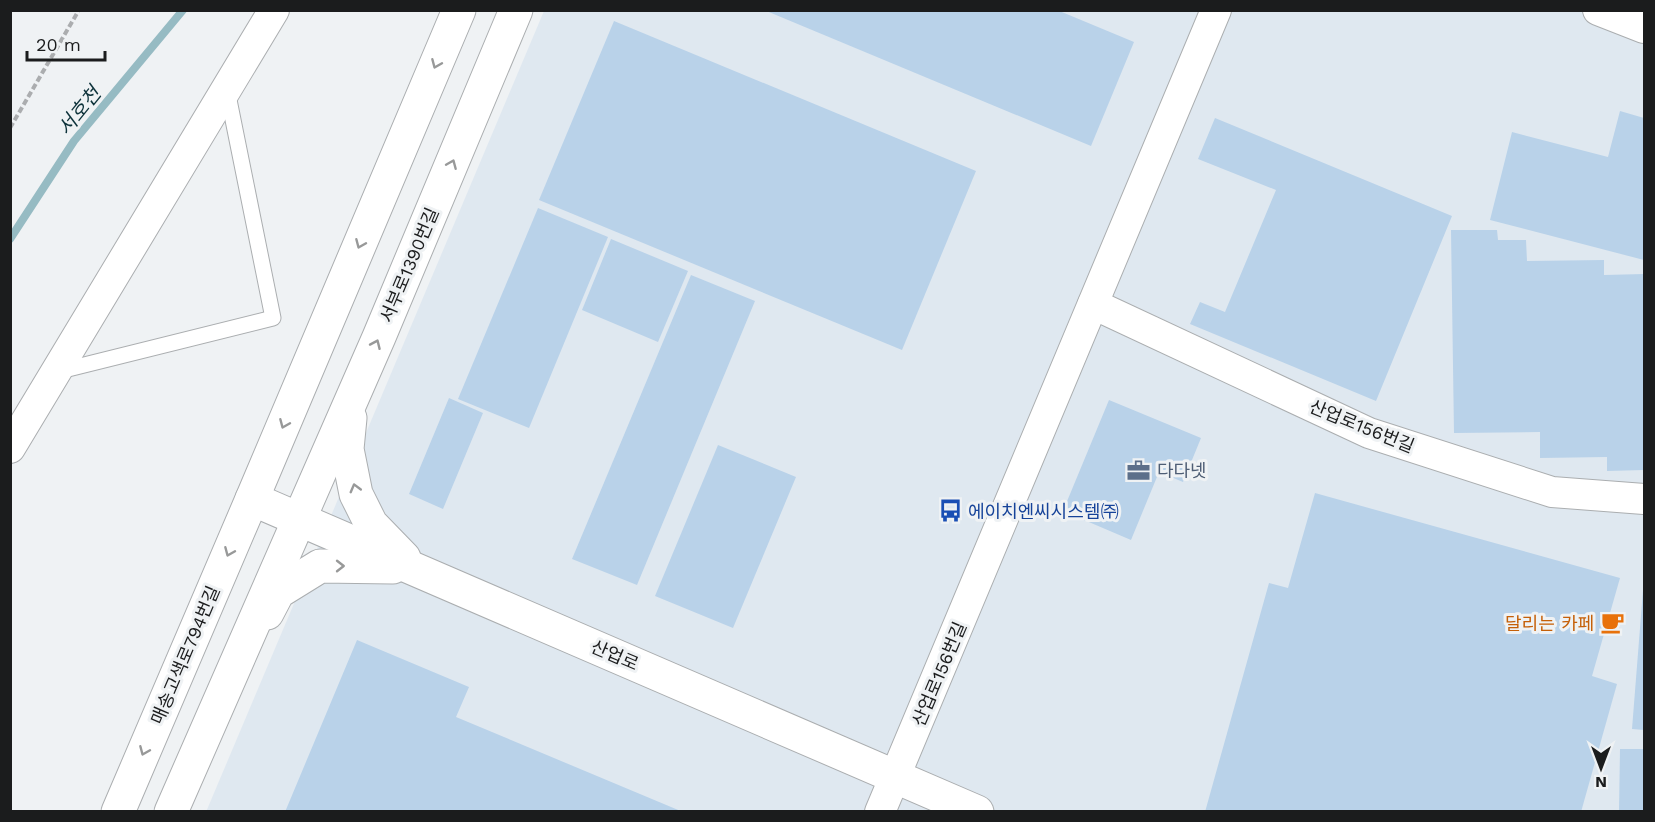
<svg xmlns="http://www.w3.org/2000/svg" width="1655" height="822" viewBox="0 0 1655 822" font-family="'Work Sans','Noto Sans KR',sans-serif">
  <rect width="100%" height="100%" fill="#eff2f4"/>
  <path fill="#dfe8f0" d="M544,11H1644V811L206,812Z"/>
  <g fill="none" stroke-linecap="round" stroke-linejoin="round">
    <path stroke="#96bbc3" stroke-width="8" d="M10,239L74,141L183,10"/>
  </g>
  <g fill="#b9d2e9">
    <path d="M764,10H1057L1134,42L1091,146Z"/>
    <path d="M614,21L976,171L902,350L539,200Z"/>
    <path d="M1620,111L1644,118V260L1490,220L1512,132L1608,157Z"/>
    <path d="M1215,118L1452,216L1376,401L1190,324L1200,302L1225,312L1276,190L1198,159Z"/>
    <path d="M538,208L608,237L529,428L458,399Z"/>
    <path d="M1451,230H1497L1498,240H1526L1527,261L1604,260V275L1644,274V470L1607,471V457L1540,458V432L1454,433Z"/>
    <path d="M611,239L688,271L658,342L582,310Z"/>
    <path d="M691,275L755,301L637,585L572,559Z"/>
    <path d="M449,398L483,413L443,509L409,494Z"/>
    <path d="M1109,400L1201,438L1183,482L1159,472L1131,540L1063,511Z"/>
    <path d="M718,445L796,477L733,628L655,596Z"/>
    <path d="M1315,493L1620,578L1592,676L1617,684L1581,812H1205L1269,583L1288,588Z"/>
    <path d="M1643,590H1644V730L1632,729Z"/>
    <path d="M357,640L469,687L456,717L683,812H285Z"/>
    <path d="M1620,749H1644V812H1619Z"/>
  </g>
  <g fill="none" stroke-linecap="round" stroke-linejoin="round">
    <defs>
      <path id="service" d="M56,372L273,318L227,90"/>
      <g id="minor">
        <path d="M1598,10L1644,28"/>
        <path d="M1093,304L1369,433L1552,492L1644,499"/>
        <path d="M10,448L274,10"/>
        <path d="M880,812L1216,10"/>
      </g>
      <g id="tertiary">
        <path d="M350,418L347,449L356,494L371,524L404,558"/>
        <path d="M252,499L977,812"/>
        <path d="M267,613L278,592L320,566L393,567"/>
        <path d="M118,812L252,499L459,10"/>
        <path d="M171,812L379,337L516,10"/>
      </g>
    </defs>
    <use href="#service" stroke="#abaeb0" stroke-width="17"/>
    <use href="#minor" stroke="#abaeb0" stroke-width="32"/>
    <use href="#tertiary" stroke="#abaeb0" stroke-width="35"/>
    <path stroke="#abadaf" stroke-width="4" stroke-dasharray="6 3" stroke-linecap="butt" d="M10,128L79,10"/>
    <use href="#service" stroke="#fff" stroke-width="15"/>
    <use href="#minor" stroke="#fff" stroke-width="30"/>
    <use href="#tertiary" stroke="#fff" stroke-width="33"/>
  </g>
  <defs><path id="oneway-chevron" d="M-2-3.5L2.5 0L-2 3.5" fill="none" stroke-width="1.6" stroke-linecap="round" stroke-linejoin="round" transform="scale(1.5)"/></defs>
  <g stroke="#989999">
    <use href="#oneway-chevron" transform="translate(436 64) rotate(113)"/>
    <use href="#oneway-chevron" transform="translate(452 164) rotate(-67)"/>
    <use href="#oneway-chevron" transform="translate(360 244) rotate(113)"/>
    <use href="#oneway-chevron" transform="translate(376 344) rotate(-66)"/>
    <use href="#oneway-chevron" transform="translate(284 424) rotate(113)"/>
    <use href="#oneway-chevron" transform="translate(355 488) rotate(-105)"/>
    <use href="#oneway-chevron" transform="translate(229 552) rotate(113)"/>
    <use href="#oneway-chevron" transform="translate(340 566)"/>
    <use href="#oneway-chevron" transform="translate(144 751) rotate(113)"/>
  </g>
  <defs>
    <symbol id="office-bare" viewBox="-9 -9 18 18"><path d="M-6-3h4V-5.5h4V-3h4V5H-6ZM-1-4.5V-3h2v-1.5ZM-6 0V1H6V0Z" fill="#5c6f8a" stroke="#eff2f4" stroke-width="2.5" paint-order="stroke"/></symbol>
    <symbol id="bus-bare" viewBox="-9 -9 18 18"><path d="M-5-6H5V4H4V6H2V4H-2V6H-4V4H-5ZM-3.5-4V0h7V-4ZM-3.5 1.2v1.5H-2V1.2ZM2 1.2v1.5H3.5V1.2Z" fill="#1a4fb4" stroke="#eff2f4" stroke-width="2.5" paint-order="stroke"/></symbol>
    <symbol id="cafe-bare" viewBox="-9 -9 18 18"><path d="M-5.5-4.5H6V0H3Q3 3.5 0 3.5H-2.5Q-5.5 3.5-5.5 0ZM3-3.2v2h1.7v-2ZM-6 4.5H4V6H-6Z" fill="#e8710a" stroke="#eff2f4" stroke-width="2.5" paint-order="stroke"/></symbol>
  </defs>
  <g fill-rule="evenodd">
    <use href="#office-bare" x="1122" y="454" width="33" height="33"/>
    <use href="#bus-bare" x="934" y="494" width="33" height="33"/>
    <use href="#cafe-bare" x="1596" y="606" width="33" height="33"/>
  </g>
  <g text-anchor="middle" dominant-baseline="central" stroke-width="6" stroke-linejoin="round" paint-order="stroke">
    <g font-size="18" fill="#1b1c1d" stroke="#eff2f4">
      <text transform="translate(409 265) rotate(-67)">서부로1390번길</text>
      <text transform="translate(1362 426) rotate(22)">산업로156번길</text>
      <text transform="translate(185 655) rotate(-67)">매송고색로794번길</text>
      <text transform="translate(615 655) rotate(23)">산업로</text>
      <text transform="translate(939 674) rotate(-67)">산업로156번길</text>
    </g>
    <g font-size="18" fill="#4e5e75" stroke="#eff2f4" text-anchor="start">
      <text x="1157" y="470">다다넷</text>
    </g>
    <g font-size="18" fill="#164399" stroke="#eff2f4" text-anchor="start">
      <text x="968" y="511">에이치엔씨시스템㈜</text>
    </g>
    <g font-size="18" fill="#c56008" stroke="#eff2f4" text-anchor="end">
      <text x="1594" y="623">달리는 카페</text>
    </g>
    <g font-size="20" font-style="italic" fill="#0d323a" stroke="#eff2f4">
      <text transform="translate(79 111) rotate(-51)">서호천</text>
    </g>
  </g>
  <rect width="1655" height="822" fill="none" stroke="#1b1c1d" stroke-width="24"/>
  <g transform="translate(1601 768) rotate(180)" stroke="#eff2f4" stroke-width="4.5" paint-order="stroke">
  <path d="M0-4.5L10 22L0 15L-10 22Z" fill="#1b1c1d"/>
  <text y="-9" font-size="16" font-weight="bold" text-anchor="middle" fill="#1b1c1d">N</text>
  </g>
  <path d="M27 51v9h78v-9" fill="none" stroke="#1b1c1d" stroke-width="3"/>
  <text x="36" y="51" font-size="18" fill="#1b1c1d" stroke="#eff2f4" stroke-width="4.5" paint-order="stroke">20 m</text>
</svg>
